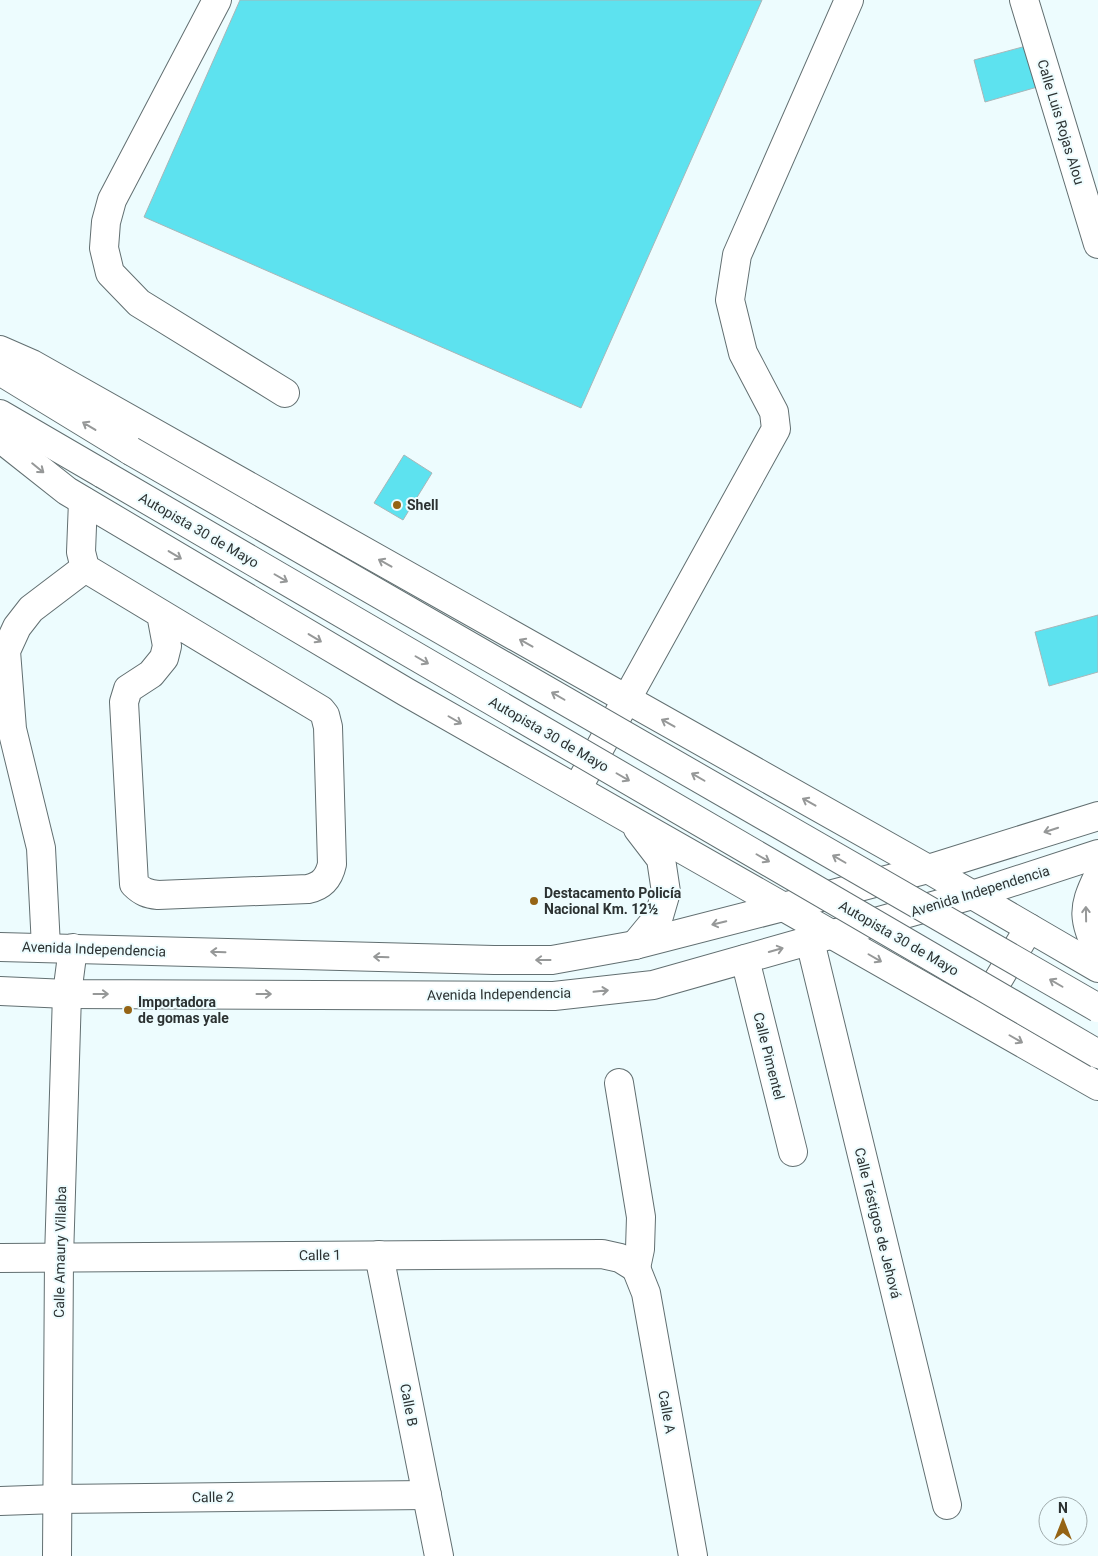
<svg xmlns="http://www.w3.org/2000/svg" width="1098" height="1556" viewBox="0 0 1098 1556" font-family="Roboto,sans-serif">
  <rect width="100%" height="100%" fill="#edfcfe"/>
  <g fill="#5de2ef" stroke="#a8b6b8">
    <path d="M240,0H762L581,408L144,217Z"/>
    <path d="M1030,45L1041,86L985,102L974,60Z"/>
    <path d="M404,455L432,473L403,520L374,503Z"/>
    <path d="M1098,615V672L1049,686L1035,632Z"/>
  </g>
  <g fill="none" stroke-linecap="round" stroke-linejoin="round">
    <defs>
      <g id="minor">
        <path d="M217,0L112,200L106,222L104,248L110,273L139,303L285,393"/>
        <path d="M1024,0L1098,244"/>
        <path d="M83,501L81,552L85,568L321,710L325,715L328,727L332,864C329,878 322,886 308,889L158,895C148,894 142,892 134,884L124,702L128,689L151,674L164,658L167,646L161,614"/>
        <path d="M577,789L776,429L774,412L743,353L730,300L737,255L849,0"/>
        <path d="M810,941L947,1505"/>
        <path d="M0,947L494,960H552L635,945L783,907"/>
        <path d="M46,947L41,848L12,729L6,651L17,627L31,609L85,568"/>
        <path d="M745,959L793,1152"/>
        <path d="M0,991L67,994L554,996L653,985L833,934"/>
        <path d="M619,1083L641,1217L640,1249L636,1268"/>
        <path d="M379,1255L439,1556"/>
        <path d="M0,1258L602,1254L620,1258L636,1268"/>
        <path d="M636,1268L646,1293L693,1556"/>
        <path d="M0,1501L57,1499L427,1495"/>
        <path d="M57,1556L59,1258L67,994L73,948"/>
      </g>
      <g id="major">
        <path d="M783,907L928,869L1098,816"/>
        <path d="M833,934L972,895L1098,854"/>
      </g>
      <g id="highway">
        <path d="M0,350L32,364L928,869L1098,968"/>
        <path d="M0,371L131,451"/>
        <path d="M0,414L103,474"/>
        <path d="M0,438L67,491L406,692L1098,1086"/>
        <path d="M1098,876C1081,911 1084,918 1098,953"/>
        <path d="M635,945L659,916L666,892L661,859L638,829"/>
        <path d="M979,1012L1029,928"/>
      </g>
    </defs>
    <use href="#minor" stroke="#626f71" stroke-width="30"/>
    <use href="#major" stroke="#626f71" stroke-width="30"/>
    <use href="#highway" stroke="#626f71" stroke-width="30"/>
    <use href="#minor" stroke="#fff" stroke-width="28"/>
    <use href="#major" stroke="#fff" stroke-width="28"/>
    <use href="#highway" stroke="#fff" stroke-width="28"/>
    <defs>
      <g id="highway-bridge">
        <path d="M131,451L1098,1008"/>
        <path d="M103,474L1098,1054"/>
      </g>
    </defs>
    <use href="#highway-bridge" stroke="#626f71" stroke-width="30" stroke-linecap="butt"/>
    <use href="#highway-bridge" stroke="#fff" stroke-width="28"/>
  </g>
  <defs><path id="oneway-shaft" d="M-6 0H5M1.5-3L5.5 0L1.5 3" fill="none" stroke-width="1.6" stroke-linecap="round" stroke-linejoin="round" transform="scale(1.25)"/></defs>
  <g stroke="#969898">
    <use href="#oneway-shaft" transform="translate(89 426) rotate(-149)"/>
    <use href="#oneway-shaft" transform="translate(38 468) rotate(39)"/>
    <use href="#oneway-shaft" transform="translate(175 555) rotate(31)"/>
    <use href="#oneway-shaft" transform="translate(385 563) rotate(-151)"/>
    <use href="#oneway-shaft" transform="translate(281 578) rotate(30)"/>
    <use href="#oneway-shaft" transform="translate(315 638) rotate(31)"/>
    <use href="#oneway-shaft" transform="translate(526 643) rotate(-151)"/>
    <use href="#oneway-shaft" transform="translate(422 660) rotate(30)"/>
    <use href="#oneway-shaft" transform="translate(558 696) rotate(-150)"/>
    <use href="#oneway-shaft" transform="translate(455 720) rotate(30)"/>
    <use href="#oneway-shaft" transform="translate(668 723) rotate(-151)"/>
    <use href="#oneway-shaft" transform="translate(623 777) rotate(30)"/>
    <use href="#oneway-shaft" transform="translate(698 777) rotate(-150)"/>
    <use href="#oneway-shaft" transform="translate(809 802) rotate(-151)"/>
    <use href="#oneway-shaft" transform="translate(1051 830) rotate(162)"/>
    <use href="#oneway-shaft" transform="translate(763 858) rotate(30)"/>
    <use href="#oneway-shaft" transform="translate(839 859) rotate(-150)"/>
    <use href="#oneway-shaft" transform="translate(1086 914) rotate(-91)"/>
    <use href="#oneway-shaft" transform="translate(719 923) rotate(166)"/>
    <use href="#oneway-shaft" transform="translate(776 950) rotate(-16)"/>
    <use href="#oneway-shaft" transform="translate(218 952) rotate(-178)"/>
    <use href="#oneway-shaft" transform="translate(381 957) rotate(-178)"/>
    <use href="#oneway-shaft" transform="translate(875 958) rotate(30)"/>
    <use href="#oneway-shaft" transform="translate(543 960) rotate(180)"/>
    <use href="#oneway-shaft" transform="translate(1056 983) rotate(-150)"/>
    <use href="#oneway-shaft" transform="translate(601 991) rotate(-6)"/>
    <use href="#oneway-shaft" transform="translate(101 994)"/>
    <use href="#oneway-shaft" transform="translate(264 994)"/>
    <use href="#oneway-shaft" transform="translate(1016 1039) rotate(30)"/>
  </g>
  <g fill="#956415" stroke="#edfcfe" stroke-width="2">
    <circle cx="397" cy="505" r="5"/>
    <circle cx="534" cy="901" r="5"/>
    <circle cx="128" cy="1010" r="5"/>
  </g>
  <g text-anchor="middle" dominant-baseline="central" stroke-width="4" stroke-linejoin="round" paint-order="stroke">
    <g font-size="14" fill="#2c3232" stroke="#edfcfe">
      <text transform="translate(1061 122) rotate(73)">Calle Luis Rojas Alou</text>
      <text transform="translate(199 530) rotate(30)">Autopista 30 de Mayo</text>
      <text transform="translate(549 734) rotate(30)">Autopista 30 de Mayo</text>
      <text transform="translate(980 891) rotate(-17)">Avenida Independencia</text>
      <text transform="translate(899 938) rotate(30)">Autopista 30 de Mayo</text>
      <text transform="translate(94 949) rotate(2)">Avenida Independencia</text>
      <text transform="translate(499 994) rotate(-1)">Avenida Independencia</text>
      <text transform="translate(769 1056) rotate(76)">Calle Pimentel</text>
      <text transform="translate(878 1223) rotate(76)">Calle Téstigos de Jehová</text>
      <text transform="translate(60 1252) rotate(-89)">Calle Amaury Villalba</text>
      <text transform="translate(320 1255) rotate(-1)">Calle 1</text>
      <text transform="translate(409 1405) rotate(79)">Calle B</text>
      <text transform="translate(667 1412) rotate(80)">Calle A</text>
      <text transform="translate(213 1497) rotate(-1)">Calle 2</text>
    </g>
    <g font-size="14" font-weight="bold" fill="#2c3232" stroke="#edfcfe" text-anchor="start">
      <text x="407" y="505">Shell</text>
      <text x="544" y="893">Destacamento Policía<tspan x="544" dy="16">Nacional Km. 12½</tspan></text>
      <text x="138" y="1002">Importadora<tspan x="138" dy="16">de gomas yale</tspan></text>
    </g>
  </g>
  <g transform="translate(1063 1521)"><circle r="24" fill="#edfcfe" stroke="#a0abac"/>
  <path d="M0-4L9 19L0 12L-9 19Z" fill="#956415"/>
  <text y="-8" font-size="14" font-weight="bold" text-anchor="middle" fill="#2c3232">N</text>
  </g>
</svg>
